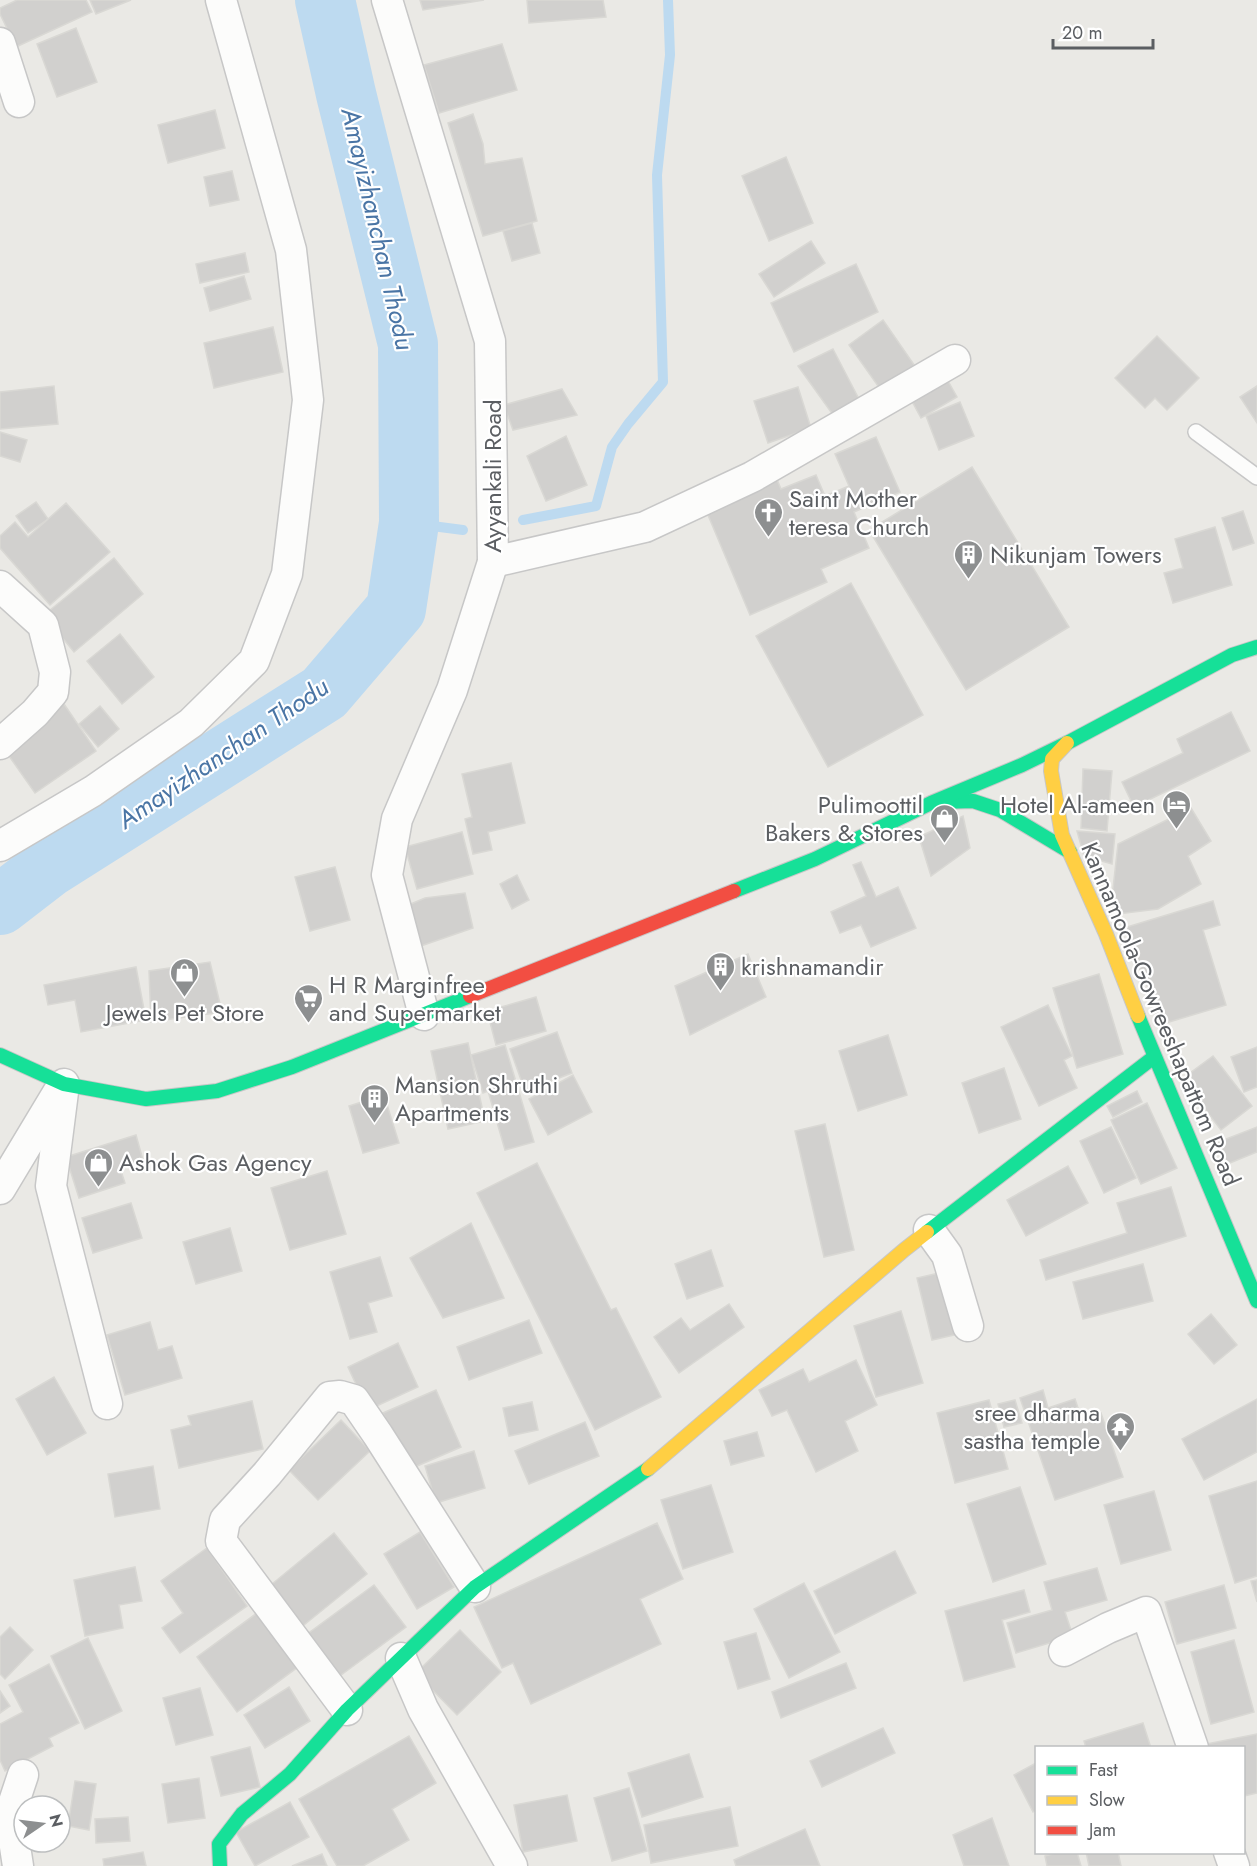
<svg xmlns="http://www.w3.org/2000/svg" width="1257" height="1866" viewBox="0 0 1257 1866" font-family="Jost,sans-serif">
  <rect width="100%" height="100%" fill="#eae9e5"/>
  <g fill="none" stroke-linecap="round" stroke-linejoin="round">
    <g stroke="#bddaf0" stroke-width="10">
      <path d="M523,520L596,506L612,447L628,424L663,382L657,175L670,55L668,0"/>
      <path d="M409,523L463,530"/>
    </g>
    <path stroke="#bddaf0" stroke-width="60" d="M0,905L48,868L324,693L396,609L409,523L408,344L346,94L325,0"/>
  </g>
  <g fill="#d1d0ce" stroke="#d9d8d4" stroke-width="1.5">
    <path d="M17,0H86L92,12L16,47L0,14V8Z"/>
    <path d="M90,0H131L96,14Z"/>
    <path d="M420,0H484L423,10Z"/>
    <path d="M527,0H603L606,17L529,23Z"/>
    <path d="M76,28L97,82L57,97L37,44Z"/>
    <path d="M502,44L517,90L439,113L424,65Z"/>
    <path d="M215,110L225,148L168,163L158,125Z"/>
    <path d="M473,114L483,144L485,164L522,158L537,221L483,236L448,123Z"/>
    <path d="M786,157L813,223L769,241L742,176Z"/>
    <path d="M232,171L239,200L210,206L204,177Z"/>
    <path d="M532,223L540,253L512,261L503,231Z"/>
    <path d="M811,241L825,263L774,297L759,274Z"/>
    <path d="M245,253L249,272L200,283L196,264Z"/>
    <path d="M856,264L878,312L794,352L771,303Z"/>
    <path d="M244,276L251,299L210,311L204,288Z"/>
    <path d="M883,320L917,369L883,393L849,345Z"/>
    <path d="M273,327L283,372L214,388L204,343Z"/>
    <path d="M1157,336L1199,378L1167,410L1155,398L1145,408L1115,378Z"/>
    <path d="M833,349L860,401L836,419L798,366Z"/>
    <path d="M943,372L957,397L921,418L907,392Z"/>
    <path d="M54,386L58,424L0,429V392Z"/>
    <path d="M1257,386V423L1240,397Z"/>
    <path d="M798,387L811,428L768,443L754,401Z"/>
    <path d="M562,389L577,415L513,430L504,405Z"/>
    <path d="M960,402L974,436L939,450L926,416Z"/>
    <path d="M0,432L27,440L20,462L0,456Z"/>
    <path d="M566,436L587,485L546,501L527,456Z"/>
    <path d="M876,437L900,492L854,512L869,548L821,569L827,582L750,615L705,508L776,477L781,489L816,475L825,496L849,486L835,454Z"/>
    <path d="M972,467L1069,627L966,690L869,530Z"/>
    <path d="M36,502L48,519L28,533L16,516Z"/>
    <path d="M66,503L110,552L50,605L0,548V536L15,522L28,537Z"/>
    <path d="M1243,511L1254,543L1233,550L1222,518Z"/>
    <path d="M1215,527L1232,585L1173,603L1164,573L1183,568L1175,539Z"/>
    <path d="M114,558L143,594L74,652L44,615Z"/>
    <path d="M851,583L923,715L828,767L756,636Z"/>
    <path d="M120,634L154,677L122,704L87,661Z"/>
    <path d="M64,704L96,751L35,793L2,746Z"/>
    <path d="M100,706L119,729L98,747L79,724Z"/>
    <path d="M1231,712L1250,751L1134,807L1122,782L1183,753L1177,739Z"/>
    <path d="M511,763L525,823L488,832L492,850L473,854L465,819L472,817L462,774Z"/>
    <path d="M1083,769L1112,771L1107,831L1081,828Z"/>
    <path d="M1191,808L1211,841L1188,856L1201,884L1158,909L1110,915L1118,844Z"/>
    <path d="M963,816L970,848L931,876L919,837Z"/>
    <path d="M1077,831L1115,834L1112,864L1084,856Z"/>
    <path d="M462,832L473,874L417,889L405,847Z"/>
    <path d="M861,862L876,897L898,887L916,928L871,947L861,925L840,933L831,912L866,896L853,865Z"/>
    <path d="M335,867L350,920L310,931L295,877Z"/>
    <path d="M517,875L529,900L512,909L500,884Z"/>
    <path d="M465,893L473,928L418,947L406,906L425,898Z"/>
    <path d="M1213,901L1220,925L1203,930L1226,1005L1159,1025L1146,982L1144,983L1127,927Z"/>
    <path d="M748,954L766,997L690,1035L675,986Z"/>
    <path d="M210,962L222,1012L151,1022L149,971Z"/>
    <path d="M136,967L146,1020L81,1032L75,1000L48,1005L44,985Z"/>
    <path d="M1099,974L1123,1054L1077,1068L1053,988Z"/>
    <path d="M536,997L546,1031L496,1045L487,1011Z"/>
    <path d="M1048,1005L1072,1056L1064,1060L1077,1088L1039,1106L1001,1027Z"/>
    <path d="M557,1032L572,1073L525,1091L510,1049Z"/>
    <path d="M888,1035L907,1095L858,1111L839,1051Z"/>
    <path d="M468,1043L485,1121L448,1129L431,1051Z"/>
    <path d="M505,1045L534,1142L505,1150L488,1091L483,1093L471,1055Z"/>
    <path d="M1257,1047V1087L1244,1092L1231,1057Z"/>
    <path d="M1213,1056L1252,1106L1221,1130L1182,1079Z"/>
    <path d="M1004,1068L1021,1119L979,1133L962,1083Z"/>
    <path d="M573,1075L592,1112L548,1135L529,1099Z"/>
    <path d="M1137,1091L1142,1102L1113,1117L1107,1106Z"/>
    <path d="M384,1095L399,1143L363,1153L349,1106Z"/>
    <path d="M1147,1103L1177,1168L1141,1184L1111,1120Z"/>
    <path d="M825,1124L854,1250L824,1257L795,1131Z"/>
    <path d="M1111,1127L1136,1178L1104,1193L1080,1141Z"/>
    <path d="M1257,1127V1152L1225,1165L1216,1143Z"/>
    <path d="M136,1135L143,1160L120,1168L125,1183L79,1198L66,1157Z"/>
    <path d="M537,1163L611,1310L616,1308L661,1397L595,1430L477,1193Z"/>
    <path d="M1068,1166L1088,1203L1026,1236L1007,1200Z"/>
    <path d="M327,1171L346,1234L290,1250L271,1188Z"/>
    <path d="M1171,1187L1186,1236L1046,1280L1040,1260L1127,1233L1117,1203Z"/>
    <path d="M131,1203L142,1238L93,1253L82,1218Z"/>
    <path d="M471,1223L504,1298L443,1318L410,1258Z"/>
    <path d="M230,1228L242,1271L196,1284L183,1242Z"/>
    <path d="M711,1250L723,1286L687,1299L675,1264Z"/>
    <path d="M380,1257L392,1296L368,1303L377,1332L350,1339L330,1272Z"/>
    <path d="M1143,1264L1153,1301L1083,1319L1073,1282Z"/>
    <path d="M948,1271L963,1333L932,1340L917,1278Z"/>
    <path d="M729,1304L744,1327L679,1373L654,1337L681,1318L690,1330Z"/>
    <path d="M901,1311L923,1383L876,1397L854,1326Z"/>
    <path d="M1211,1314L1237,1345L1214,1364L1188,1334Z"/>
    <path d="M529,1320L542,1353L469,1380L457,1347Z"/>
    <path d="M150,1322L158,1350L172,1346L182,1378L125,1395L107,1335Z"/>
    <path d="M398,1343L418,1387L368,1410L348,1367Z"/>
    <path d="M856,1360L877,1405L845,1421L858,1451L816,1472L787,1410L772,1416L759,1390L803,1369L809,1382Z"/>
    <path d="M54,1377L86,1433L47,1455L16,1399Z"/>
    <path d="M436,1390L461,1447L408,1470L383,1413Z"/>
    <path d="M1043,1390L1048,1408L1075,1399L1082,1420L1101,1413L1123,1477L1055,1500L1020,1398Z"/>
    <path d="M1257,1399V1452L1204,1480L1182,1439Z"/>
    <path d="M989,1400L1008,1469L955,1483L937,1413Z"/>
    <path d="M1015,1400L1022,1423L1004,1427L998,1404Z"/>
    <path d="M252,1401L263,1449L179,1468L171,1430L191,1425L188,1416Z"/>
    <path d="M532,1402L538,1430L509,1436L503,1408Z"/>
    <path d="M341,1420L370,1451L318,1500L289,1470Z"/>
    <path d="M585,1422L599,1456L529,1484L515,1451Z"/>
    <path d="M757,1432L764,1456L731,1465L724,1441Z"/>
    <path d="M474,1451L485,1488L436,1503L425,1466Z"/>
    <path d="M153,1466L160,1509L115,1517L108,1474Z"/>
    <path d="M1257,1481V1576L1235,1583L1209,1496Z"/>
    <path d="M711,1485L733,1552L683,1569L661,1500Z"/>
    <path d="M1020,1487L1046,1564L993,1582L967,1504Z"/>
    <path d="M1154,1491L1171,1550L1121,1564L1104,1505Z"/>
    <path d="M657,1523L683,1579L640,1599L661,1644L531,1704L513,1663L502,1668L474,1607Z"/>
    <path d="M420,1532L454,1587L417,1609L384,1554Z"/>
    <path d="M334,1533L367,1574L299,1629L266,1589Z"/>
    <path d="M207,1548L247,1606L180,1653L162,1628L183,1613L161,1581Z"/>
    <path d="M895,1551L916,1593L835,1634L814,1591Z"/>
    <path d="M135,1567L142,1601L119,1605L123,1628L85,1636L74,1580Z"/>
    <path d="M1097,1568L1107,1600L1065,1612L1073,1636L1016,1653L1007,1623L1052,1610L1044,1582Z"/>
    <path d="M1257,1580V1602L1251,1581Z"/>
    <path d="M804,1583L840,1652L789,1678L754,1609Z"/>
    <path d="M374,1585L406,1627L337,1678L306,1635Z"/>
    <path d="M1224,1585L1236,1628L1177,1644L1165,1602Z"/>
    <path d="M1024,1590L1030,1612L1002,1620L1015,1667L964,1681L945,1611Z"/>
    <path d="M257,1613L298,1667L237,1712L197,1657Z"/>
    <path d="M10,1627L33,1650L5,1679L0,1674V1637Z"/>
    <path d="M460,1630L501,1672L457,1715L416,1673Z"/>
    <path d="M756,1633L770,1679L738,1689L724,1642Z"/>
    <path d="M88,1638L122,1711L85,1729L51,1656Z"/>
    <path d="M1234,1640L1254,1712L1211,1724L1191,1652Z"/>
    <path d="M846,1663L856,1688L781,1718L772,1692Z"/>
    <path d="M49,1664L79,1723L49,1738L53,1746L5,1771L0,1760V1724L23,1712L9,1685Z"/>
    <path d="M289,1687L310,1721L265,1748L244,1715Z"/>
    <path d="M200,1688L213,1735L176,1745L163,1698Z"/>
    <path d="M0,1691L10,1706L0,1713Z"/>
    <path d="M1143,1723L1151,1748H1086L1084,1741Z"/>
    <path d="M883,1728L895,1753L822,1787L810,1761Z"/>
    <path d="M1257,1734V1793L1244,1796V1748H1201V1745Z"/>
    <path d="M409,1736L436,1783L392,1809L409,1840L363,1866H337L299,1799Z"/>
    <path d="M250,1747L260,1787L221,1796L211,1757Z"/>
    <path d="M689,1754L703,1797L642,1817L628,1773Z"/>
    <path d="M1036,1763V1810L1033,1812L1014,1775Z"/>
    <path d="M199,1778L205,1818L168,1823L162,1784Z"/>
    <path d="M75,1781L96,1784L89,1830L68,1826Z"/>
    <path d="M629,1788L647,1851L612,1861L594,1798Z"/>
    <path d="M567,1795L577,1841L523,1852L514,1805Z"/>
    <path d="M290,1802L309,1837L255,1866L236,1832Z"/>
    <path d="M730,1807L738,1846L651,1863L644,1825Z"/>
    <path d="M128,1817L130,1841L96,1843L95,1819Z"/>
    <path d="M992,1818L1009,1866H964L953,1835Z"/>
    <path d="M805,1829L820,1866H736L734,1860Z"/>
    <path d="M143,1852L146,1866H104L103,1859Z"/>
    <path d="M1060,1852H1077L1081,1866H1047L1045,1856Z"/>
    <path d="M1086,1852H1118L1121,1866H1089Z"/>
    <path d="M322,1854L327,1866H292Z"/>
  </g>
  <g fill="none" stroke-linecap="round" stroke-linejoin="round">
    <defs>
      <path id="lane" d="M1196,432L1257,477"/>
      <g id="street">
        <path d="M387,0L490,341L493,562L452,690L397,819L387,875L424,1015"/>
        <path d="M0,43L19,102"/>
        <path d="M493,562L645,527L752,477L955,360"/>
        <path d="M0,586L43,625L55,672L53,692L35,713L0,744"/>
        <path d="M0,846L93,791L191,723L254,661L287,574L308,400L291,250L221,0"/>
        <path d="M64,1084L51,1186L107,1404"/>
        <path d="M0,1189L59,1091"/>
        <path d="M929,1230L947,1255L968,1326"/>
        <path d="M1064,1651L1108,1628L1146,1612L1193,1748"/>
        <path d="M401,1658L423,1709L512,1866"/>
        <path d="M347,1710L221,1541L225,1520L267,1474L330,1397L340,1396L354,1400L378,1435L475,1587"/>
        <path d="M1229,1852L1234,1866"/>
        <path d="M18,1866L10,1814L23,1775"/>
      </g>
      <g id="fast">
        <path d="M941,802L973,801L1000,810L1070,852"/>
        <path d="M734,891L815,859L931,803L1022,765L1067,743L1232,655L1257,647"/>
        <path d="M1138,1016L1257,1301"/>
        <path d="M0,1055L64,1084L146,1099L217,1091L292,1067L470,996"/>
        <path d="M927,1232L1154,1057"/>
        <path d="M220,1866L219,1844L242,1814L290,1774L347,1710L475,1587L648,1469"/>
      </g>
      <g id="slow">
        <path d="M1067,743L1052,759L1051,771L1062,835L1106,934L1138,1016"/>
        <path d="M648,1469L904,1250L927,1232"/>
      </g>
      <path id="jam" d="M470,996L734,891"/>
    </defs>
    <use href="#lane" stroke="#c7c7c7" stroke-width="18"/>
    <use href="#street" stroke="#c7c7c7" stroke-width="33"/>
    <use href="#fast" stroke="#c7c7c7" stroke-width="16"/>
    <use href="#slow" stroke="#c7c7c7" stroke-width="16"/>
    <use href="#jam" stroke="#c7c7c7" stroke-width="16"/>
    <use href="#lane" stroke="#fcfcfb" stroke-width="15"/>
    <use href="#street" stroke="#fcfcfb" stroke-width="30"/>
    <use href="#fast" stroke="#16e098" stroke-width="14"/>
    <use href="#slow" stroke="#ffcf43" stroke-width="14"/>
    <use href="#jam" stroke="#f24e42" stroke-width="14"/>
  </g>
  <defs>
    <symbol id="church-pin" viewBox="-11 -11 22 30"><path d="M0 17L-7.5 6A9.5 9.5 0 1 1 7.5 6Z" fill="#8d8f90" stroke="#fff"/><path d="M-1.2-6h2.4v3.5h3.3v2.4h-3.3V6h-2.4V-.1h-3.3v-2.4h3.3Z" fill="#fff"/></symbol>
    <symbol id="building-pin" viewBox="-11 -11 22 30"><path d="M0 17L-7.5 6A9.5 9.5 0 1 1 7.5 6Z" fill="#8d8f90" stroke="#fff"/><path d="M-4-6H4V6H1V3H-1V6H-4ZM-2.5-4.3h1.7v1.8h-1.7ZM.8-4.3h1.7v1.8H.8ZM-2.5-1h1.7V.8h-1.7ZM.8-1h1.7V.8H.8Z" fill="#fff"/></symbol>
    <symbol id="hotel-pin" viewBox="-11 -11 22 30"><path d="M0 17L-7.5 6A9.5 9.5 0 1 1 7.5 6Z" fill="#8d8f90" stroke="#fff"/><path d="M-6-4.5h1.5V1H6V5H4.5V3h-9V5H-6ZM-4 0a1.8 1.8 0 1 1 3.6 0ZM.5 0V-2.5h3Q6-2.5 6 0Z" fill="#fff"/></symbol>
    <symbol id="shop-pin" viewBox="-11 -11 22 30"><path d="M0 17L-7.5 6A9.5 9.5 0 1 1 7.5 6Z" fill="#8d8f90" stroke="#fff"/><path d="M-5-2.5h2.3a2.7 3.5 0 0 1 5.4 0H5L5.5 6h-11ZM-1.5-2.5h3a1.5 2.3 0 0 0-3 0Z" fill="#fff"/></symbol>
    <symbol id="supermarket-pin" viewBox="-11 -11 22 30"><path d="M0 17L-7.5 6A9.5 9.5 0 1 1 7.5 6Z" fill="#8d8f90" stroke="#fff"/><path d="M-6-5.5h2.5l.6 2H6L4.5 2H-2.5L-4.4-4H-6ZM-1.5 3.2a1.3 1.3 0 1 0 .1 0ZM3 3.2a1.3 1.3 0 1 0 .1 0Z" fill="#fff"/></symbol>
    <symbol id="temple-pin" viewBox="-11 -11 22 30"><path d="M0 17L-7.5 6A9.5 9.5 0 1 1 7.5 6Z" fill="#8d8f90" stroke="#fff"/><path d="M0-6L5-2H3V0L6.5 2.5H4V6H1.5V3h-3V6H-4V2.5H-6.5L-3 0V-2H-5Z" fill="#fff"/></symbol>
  </defs>
  <g fill-rule="evenodd">
    <use href="#church-pin" x="752" y="496" width="33" height="45"/>
    <use href="#building-pin" x="952" y="538" width="33" height="45"/>
    <use href="#hotel-pin" x="1160" y="788" width="33" height="45"/>
    <use href="#shop-pin" x="928" y="802" width="33" height="45"/>
    <use href="#building-pin" x="704" y="950" width="33" height="45"/>
    <use href="#shop-pin" x="168" y="956" width="33" height="45"/>
    <use href="#supermarket-pin" x="292" y="982" width="33" height="45"/>
    <use href="#building-pin" x="358" y="1082" width="33" height="45"/>
    <use href="#shop-pin" x="82" y="1146" width="33" height="45"/>
    <use href="#temple-pin" x="1104" y="1410" width="33" height="45"/>
  </g>
  <g text-anchor="middle" dominant-baseline="central" stroke-width="4.5" stroke-linejoin="round" paint-order="stroke">
    <g font-size="24" fill="#5b5e62" stroke="#fff">
      <text transform="translate(492 476) rotate(-90)">Ayyankali Road</text>
      <text transform="translate(1161 1014) rotate(67)">Kannamoola-Gowreeshapattom Road</text>
    </g>
    <g font-size="24" fill="#5b5e62" stroke="#fff" text-anchor="start">
      <text x="789" y="498">Saint Mother<tspan x="789" dy="28">teresa Church</tspan></text>
      <text x="990" y="554">Nikunjam Towers</text>
      <text x="923" y="804" text-anchor="end">Pulimoottil<tspan x="923" dy="28">Bakers &amp; Stores</tspan></text>
      <text x="1155" y="804" text-anchor="end">Hotel Al-ameen</text>
      <text x="741" y="966">krishnamandir</text>
      <text x="329" y="984">H R Marginfree<tspan x="329" dy="28">and Supermarket</tspan></text>
      <text x="185" y="1012" text-anchor="middle">Jewels Pet Store</text>
      <text x="395" y="1084">Mansion Shruthi<tspan x="395" dy="28">Apartments</tspan></text>
      <text x="119" y="1162">Ashok Gas Agency</text>
      <text x="1100" y="1412" text-anchor="end">sree dharma<tspan x="1100" dy="28">sastha temple</tspan></text>
    </g>
    <g font-size="26" font-style="italic" fill="#4a75a5" stroke="#fff">
      <text transform="translate(378 229) rotate(77)">Amayizhanchan Thodu</text>
      <text transform="translate(223 753) rotate(-34)">Amayizhanchan Thodu</text>
    </g>
  </g>
  <rect x="1035" y="1746" width="210" height="108" fill="#ffffff" stroke="#bdbfc0" stroke-width="1.5"/>
  <rect x="1047" y="1766" width="30" height="9" fill="#16e098" stroke="#bdbfc0" stroke-width="1.5"/>
  <text x="1089" y="1776" font-size="18" fill="#5b5e62">Fast</text>
  <rect x="1047" y="1796" width="30" height="9" fill="#ffcf43" stroke="#bdbfc0" stroke-width="1.5"/>
  <text x="1089" y="1806" font-size="18" fill="#5b5e62">Slow</text>
  <rect x="1047" y="1826" width="30" height="9" fill="#f24e42" stroke="#bdbfc0" stroke-width="1.5"/>
  <text x="1089" y="1836" font-size="18" fill="#5b5e62">Jam</text>
  <g transform="translate(42 1824) rotate(76)"><circle r="28" fill="#ffffff" stroke="#bdbfc0" stroke-width="1.5"/>
  <path d="M0-4.5L10 22L0 15L-10 22Z" fill="#8d8f90"/>
  <text y="-9" font-size="16" font-weight="bold" text-anchor="middle" fill="#5b5e62">N</text>
  </g>
  <path d="M1053 39v9h100v-9" fill="none" stroke="#5b5e62" stroke-width="3"/>
  <text x="1062" y="39" font-size="18" fill="#5b5e62" stroke="#ffffff" stroke-width="4.5" paint-order="stroke">20 m</text>
</svg>
